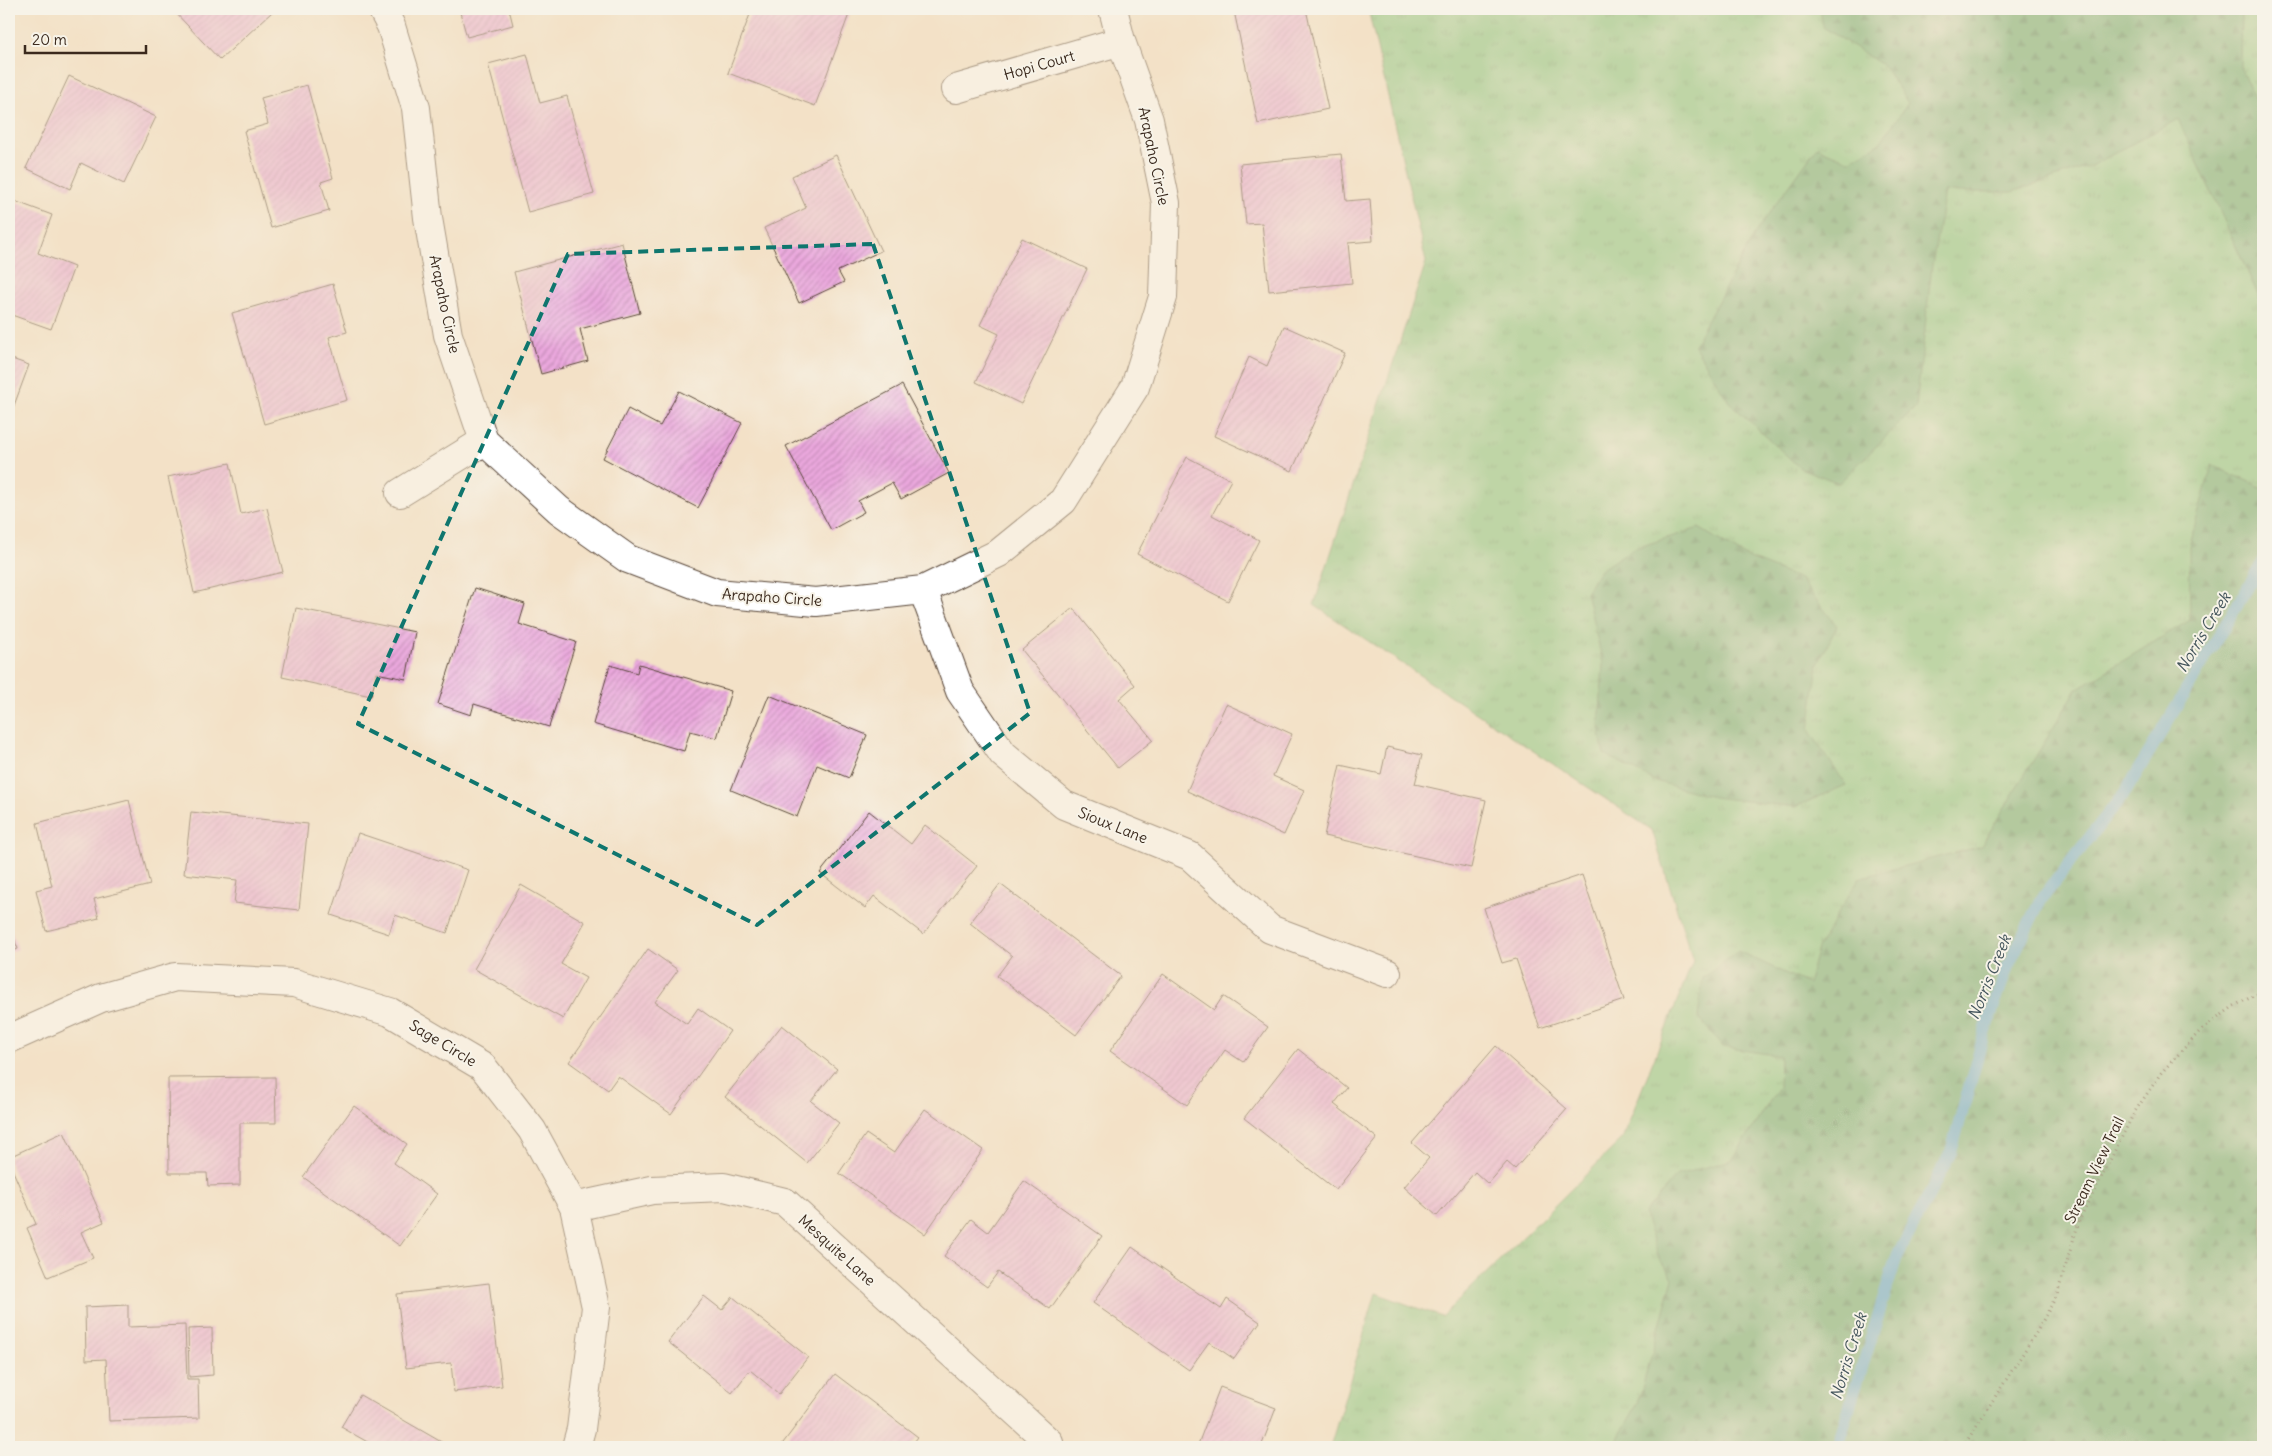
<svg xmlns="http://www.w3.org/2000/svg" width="2272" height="1456" viewBox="0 0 2272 1456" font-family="Delius,sans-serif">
  <defs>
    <pattern id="grass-tufts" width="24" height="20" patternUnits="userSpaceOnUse" patternTransform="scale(1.25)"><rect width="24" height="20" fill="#81c57f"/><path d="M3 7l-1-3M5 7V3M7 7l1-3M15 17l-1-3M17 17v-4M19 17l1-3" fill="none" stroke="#6ba067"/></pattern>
    <pattern id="forest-firs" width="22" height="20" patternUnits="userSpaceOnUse" patternTransform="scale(1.25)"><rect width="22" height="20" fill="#68aa6e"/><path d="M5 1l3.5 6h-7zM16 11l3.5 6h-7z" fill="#578b5a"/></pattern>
    <pattern id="building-hatch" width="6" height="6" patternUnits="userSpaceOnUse" patternTransform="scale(1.25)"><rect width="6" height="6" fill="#eba8de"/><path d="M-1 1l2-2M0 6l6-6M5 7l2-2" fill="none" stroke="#c089b3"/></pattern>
  </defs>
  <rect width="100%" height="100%" fill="#f7f3e8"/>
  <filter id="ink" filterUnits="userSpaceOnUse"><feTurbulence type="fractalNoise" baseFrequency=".02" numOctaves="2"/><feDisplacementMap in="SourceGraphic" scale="10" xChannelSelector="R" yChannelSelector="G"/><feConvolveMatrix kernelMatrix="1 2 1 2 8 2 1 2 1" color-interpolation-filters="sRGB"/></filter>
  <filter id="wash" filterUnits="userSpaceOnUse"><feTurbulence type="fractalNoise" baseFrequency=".0096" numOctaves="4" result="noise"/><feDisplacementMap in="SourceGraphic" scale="20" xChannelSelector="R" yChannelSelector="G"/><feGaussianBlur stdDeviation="1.12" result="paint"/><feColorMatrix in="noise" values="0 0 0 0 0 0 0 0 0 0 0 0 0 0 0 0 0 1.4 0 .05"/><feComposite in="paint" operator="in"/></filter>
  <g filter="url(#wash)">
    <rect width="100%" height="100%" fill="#f3e1c7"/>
    <path fill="url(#grass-tufts)" stroke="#5e784e" d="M1368,9H2263V1447H1330L1376,1293L1442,1317L1622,1139L1693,961L1652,830L1314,605L1426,262Z"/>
    <g fill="url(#forest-firs)" stroke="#526a46">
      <path d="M1820,9H2241L2240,67L2263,115V306L2178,119L2091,166L2012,192H1945L1932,265L1916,407L1839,483L1800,468L1729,402L1694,345L1757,230L1817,147L1849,161L1880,143L1908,103L1884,66L1823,27Z"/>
      <path d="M2212,465L2263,488V1447H1618L1617,1440L1638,1403L1673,1278L1659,1258L1644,1214L1677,1175L1732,1160L1779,1087L1780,1056L1723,1047L1698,1017L1703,978L1738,951L1808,984L1818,948L1859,878L1981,846L2077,689L2190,620L2189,546Z"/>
      <path d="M1699,528L1750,559L1800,579L1837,626L1818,664L1809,730L1846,785L1795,807L1713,797L1655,781L1604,754L1599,729L1603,663L1586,592L1600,570L1632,549Z"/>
    </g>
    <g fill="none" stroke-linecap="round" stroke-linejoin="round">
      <path stroke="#56a5d0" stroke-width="12" d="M1837,1447L1896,1259L1951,1152L1984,1034L2008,966L2040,901L2126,791L2263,562"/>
    </g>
    <g id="blocks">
      <g fill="url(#building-hatch)">
        <path d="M172,9H269L272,12L220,60Z"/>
        <path d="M459,9H509L513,25L467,37Z"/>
        <path d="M752,9H851L815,106L728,73Z"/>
        <path d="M1245,9H1306L1328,109L1258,124L1234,11Z"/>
        <path d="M527,54L540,103L567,96L594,194L528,212L488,64Z"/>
        <path d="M69,76L156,117L124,184L81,163L70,189L26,168Z"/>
        <path d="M307,85L333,178L321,182L329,211L271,228L244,131L268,124L261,98Z"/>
        <path d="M1341,154L1346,201L1370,199L1373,241L1348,243L1352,283L1269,291L1262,223L1246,224L1240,164Z"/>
        <path d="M836,155L881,251L838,271L844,282L799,303L764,228L806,208L792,176Z"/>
        <path d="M9,199L52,215L38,253L74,267L51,329L9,314Z"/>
        <path d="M1022,238L1087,269L1021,404L976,382L999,334L980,325Z"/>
        <path d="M622,243L640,313L580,329L588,361L541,374L514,272Z"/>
        <path d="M333,284L347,332L329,337L347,400L264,424L232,313Z"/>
        <path d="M1284,326L1345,353L1292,471L1214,436L1249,357L1267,366Z"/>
        <path d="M9,358L29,365L9,419Z"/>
        <path d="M902,385L949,473L901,499L892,483L858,501L864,512L831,530L786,446Z"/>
        <path d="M679,391L742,423L698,508L603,458L628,409L660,426Z"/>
        <path d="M1187,457L1231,480L1212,515L1259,540L1228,601L1137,554Z"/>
        <path d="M230,463L241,514L267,508L283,572L194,593L168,477Z"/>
        <path d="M475,588L525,604L519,624L576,642L549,727L474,704L471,715L438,704Z"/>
        <path d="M296,608L415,632L406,679L376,673L371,696L282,677Z"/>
        <path d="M1073,608L1135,685L1119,699L1153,740L1118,768L1022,650Z"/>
        <path d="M639,664L731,691L717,738L690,731L684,751L593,724L610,665L637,673Z"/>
        <path d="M769,695L867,735L849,778L817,765L797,817L731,790Z"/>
        <path d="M1226,704L1292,734L1273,776L1304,790L1284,835L1187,791Z"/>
        <path d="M1387,747L1422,755L1415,784L1486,800L1471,868L1324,836L1340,765L1381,774Z"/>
        <path d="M129,800L150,885L94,899L99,918L46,931L36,890L52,886L37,823Z"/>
        <path d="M869,811L911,844L925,825L977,866L923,934L874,896L865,908L820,873Z"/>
        <path d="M191,812L308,824L299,910L234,903L237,880L184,874Z"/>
        <path d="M358,833L468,870L447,933L395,915L389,934L331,915Z"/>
        <path d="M1582,875L1624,1000L1540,1028L1516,959L1502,963L1484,908Z"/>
        <path d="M1000,884L1121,976L1076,1035L997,976L1012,956L970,923Z"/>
        <path d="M521,885L585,922L561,964L586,978L563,1019L474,969Z"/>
        <path d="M9,925L18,949L9,953Z"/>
        <path d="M648,949L678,970L655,1002L687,1024L698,1008L730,1031L671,1114L618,1076L608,1090L569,1062Z"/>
        <path d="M1163,974L1214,1010L1223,996L1268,1027L1243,1062L1225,1050L1187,1105L1110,1051Z"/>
        <path d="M782,1025L837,1069L811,1101L839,1123L807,1163L725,1097Z"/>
        <path d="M1496,1046L1567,1109L1515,1169L1507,1162L1488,1184L1475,1172L1437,1216L1404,1187L1429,1158L1412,1143Z"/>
        <path d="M1298,1049L1347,1088L1334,1104L1377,1138L1336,1190L1244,1118Z"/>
        <path d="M275,1077L276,1123H240V1185L208,1186L207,1173H169L168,1078Z"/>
        <path d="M354,1106L407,1144L394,1163L437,1194L400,1246L303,1177Z"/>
        <path d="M925,1109L983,1150L925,1234L839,1173L866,1134L894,1153Z"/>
        <path d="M64,1132L104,1222L81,1232L93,1258L48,1277L27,1228L36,1224L9,1162V1157Z"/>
        <path d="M1024,1181L1102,1236L1050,1309L998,1272L987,1287L944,1256L971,1219L988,1232Z"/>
        <path d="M1132,1247L1221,1309L1227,1299L1260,1322L1234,1359L1209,1342L1189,1370L1093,1303Z"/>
        <path d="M489,1283L502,1386L454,1392L451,1363L406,1368L397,1294Z"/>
        <path d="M704,1296L722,1310L733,1297L808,1357L779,1394L750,1370L732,1393L668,1342Z"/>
        <path d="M128,1305V1327L185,1325L187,1379H198L199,1418L109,1421L106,1359L86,1360L85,1307Z"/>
        <path d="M212,1328L213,1375L189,1377L188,1329Z"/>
        <path d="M835,1374L918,1437L910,1447H780Z"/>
        <path d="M1220,1387L1276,1408L1261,1447H1197Z"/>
        <path d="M360,1395L450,1447H369L371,1444L341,1427Z"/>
      </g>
    </g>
  </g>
  <g filter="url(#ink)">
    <use href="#blocks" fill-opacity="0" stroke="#574537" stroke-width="1"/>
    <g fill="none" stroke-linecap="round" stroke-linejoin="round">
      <defs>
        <g id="minor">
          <path d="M382,9L391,26L416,108L428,218L448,335L484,441L559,510L628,559L717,593L816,602L923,590L999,553L1063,501L1135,387L1163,297L1166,203L1149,120L1121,41L1113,9"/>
          <path d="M956,89L1121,41"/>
          <path d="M400,493L484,441"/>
          <path d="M923,590L960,691L1003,754L1064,805L1190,856L1270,929L1387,973"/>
          <path d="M9,1039L101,998L175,977L294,983L390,1012L483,1067L532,1130L574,1207L596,1307L581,1429L576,1447"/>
          <path d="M574,1207L652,1190L724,1187L785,1202L1049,1442"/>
        </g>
      </defs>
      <use href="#minor" stroke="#574537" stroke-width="30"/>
      <path stroke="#574537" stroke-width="3" stroke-dasharray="1 4" stroke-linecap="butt" d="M1963,1447L2036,1333L2057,1295L2079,1221L2134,1113L2161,1073L2200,1031L2234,1006L2263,991"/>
      <use href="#minor" stroke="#fff" stroke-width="28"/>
    </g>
  </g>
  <path d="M0 0H2272V1456H0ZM873,244L1030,713L757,925L358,724L568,254Z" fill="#f3e1c7" fill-opacity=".55" fill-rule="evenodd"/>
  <path fill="none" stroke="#0f766e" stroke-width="4" stroke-dasharray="10 6" stroke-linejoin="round" d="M873,244L1030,713L757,925L358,724L568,254Z"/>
  <g text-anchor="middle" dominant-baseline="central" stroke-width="4" stroke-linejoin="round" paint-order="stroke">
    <g font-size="15" fill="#3b2a1e" stroke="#f7f3e8">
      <text transform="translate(1039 65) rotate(-16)">Hopi Court</text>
      <text transform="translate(1154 156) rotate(78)">Arapaho Circle</text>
      <text transform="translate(445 304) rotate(78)">Arapaho Circle</text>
      <text transform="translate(772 597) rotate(4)">Arapaho Circle</text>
      <text transform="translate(1113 825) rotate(22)">Sioux Lane</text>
      <text transform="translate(443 1043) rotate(31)">Sage Circle</text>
      <text transform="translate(2094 1170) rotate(-64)">Stream View Trail</text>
      <text transform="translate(837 1250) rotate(42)">Mesquite Lane</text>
    </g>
    <g font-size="16" font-style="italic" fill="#44555c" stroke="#f7f3e8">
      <text transform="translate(2203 632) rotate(-59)">Norris Creek</text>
      <text transform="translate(1989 977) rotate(-68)">Norris Creek</text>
      <text transform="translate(1848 1356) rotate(-73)">Norris Creek</text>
    </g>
  </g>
  <rect width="2272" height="1456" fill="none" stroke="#f7f3e8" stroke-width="30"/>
  <path d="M25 45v8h121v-8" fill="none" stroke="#3b2a1e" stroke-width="2.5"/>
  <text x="32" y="45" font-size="15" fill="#3b2a1e" stroke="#f7f3e8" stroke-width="4" paint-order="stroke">20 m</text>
</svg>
